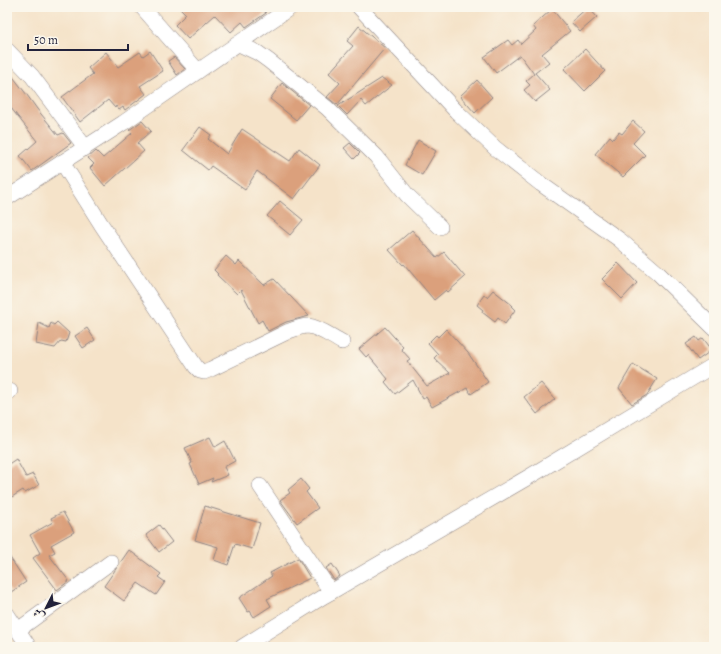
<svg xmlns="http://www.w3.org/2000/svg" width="721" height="654" viewBox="0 0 721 654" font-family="Alegreya,Amiri,serif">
  <rect width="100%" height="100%" fill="#fbf7ec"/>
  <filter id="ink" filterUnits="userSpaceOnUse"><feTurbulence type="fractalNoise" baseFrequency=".025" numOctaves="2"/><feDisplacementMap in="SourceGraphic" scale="8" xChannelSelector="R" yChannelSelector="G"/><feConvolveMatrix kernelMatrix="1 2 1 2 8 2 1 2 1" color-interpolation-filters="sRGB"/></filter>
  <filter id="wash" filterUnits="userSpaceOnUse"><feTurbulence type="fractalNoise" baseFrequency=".012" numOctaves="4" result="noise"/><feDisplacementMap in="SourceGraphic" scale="16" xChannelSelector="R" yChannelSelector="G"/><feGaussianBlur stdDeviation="0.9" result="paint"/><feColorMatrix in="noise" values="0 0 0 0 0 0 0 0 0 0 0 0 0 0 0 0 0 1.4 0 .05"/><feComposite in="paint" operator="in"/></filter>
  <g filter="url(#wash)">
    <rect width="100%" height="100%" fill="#f5e3c9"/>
    <g id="blocks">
      <g fill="#dba07c">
        <path d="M179,7H261L266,13L246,27L242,22L231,32L215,15L188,39L175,25L186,14Z"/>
        <path d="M588,7L597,17L580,32L571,22Z"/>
        <path d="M552,9L570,31L542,54L549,62L535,73L550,90L535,102L524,90L530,85L526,81L534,74L520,55L496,73L484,57L508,40L512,45L518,40L521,44L536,30L533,26Z"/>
        <path d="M359,26L385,48L337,105L327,97L340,83L329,73L353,46L347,41Z"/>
        <path d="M585,49L605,71L585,91L564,69Z"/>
        <path d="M150,51L163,71L140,86L146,94L125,110L123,107L119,110L116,106L115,108L108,100L80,122L62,97L93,74L88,68L106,52L118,67L140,52L143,56Z"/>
        <path d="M174,57L185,69L177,75L168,61Z"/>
        <path d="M7,69L27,95L37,109L58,135L63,133L71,143L32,171L20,156L37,141L7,103Z"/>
        <path d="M382,78L392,85L366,106L361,100L347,115L338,106Z"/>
        <path d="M477,80L492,97L475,113L460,96Z"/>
        <path d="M282,83L309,105L296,120L270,99Z"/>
        <path d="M142,121L151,131L137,143L144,151L105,186L90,168L94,164L88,158L96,151L103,158L132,133L129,130Z"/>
        <path d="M633,121L644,131L633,143L645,155L623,177L595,154L610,136L613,139L619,132L622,134Z"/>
        <path d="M200,127L211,135L208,139L227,154L242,129L290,161L299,148L320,165L294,199L257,171L245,190L211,166L208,170L183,150Z"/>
        <path d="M418,140L436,151L422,175L405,165Z"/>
        <path d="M350,143L360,153L354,159L344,148Z"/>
        <path d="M280,201L303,220L290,235L267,216Z"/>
        <path d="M412,230L437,258L444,252L465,277L448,292L446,290L434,300L404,264L403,265L389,250Z"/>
        <path d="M226,256L236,265L239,261L264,285L274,279L309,316L286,322L268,331L262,320L258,323L241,290L237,294L217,275L218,274L214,270Z"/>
        <path d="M618,263L637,283L622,299L602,279Z"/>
        <path d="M493,290L512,305L511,306L515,310L505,324L498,318L495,322L482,312L483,310L477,305L484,295L487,297Z"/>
        <path d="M57,322L69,333L66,342L61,341L55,348L36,344L39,323L49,328L51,323L54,325Z"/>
        <path d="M385,327L403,347L401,349L410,359L407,361L427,386L450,373L434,358L438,354L428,343L436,335L438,337L446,329L468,353L488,382L471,394L467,388L432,407L426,397L423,399L413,380L395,394L385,382L388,379L368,355L366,357L359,349Z"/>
        <path d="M87,328L95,340L83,348L75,336Z"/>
        <path d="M696,337L699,341L703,338L712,350L698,360L686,344Z"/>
        <path d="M633,364L657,379L647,395L632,404L619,388Z"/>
        <path d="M541,383L555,399L537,414L524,397Z"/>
        <path d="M210,437L215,447L225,441L235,461L224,467L228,475L211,482L213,478L199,484L190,464L192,463L185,448Z"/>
        <path d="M16,459L26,477L33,474L39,485L25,493L23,490L7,500V465Z"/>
        <path d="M301,479L309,489L306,492L318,508L297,523L280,500L290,493L288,490Z"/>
        <path d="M205,506L260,523L252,549L235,544L228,565L214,560L218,547L195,540Z"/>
        <path d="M63,512L74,532L51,545L55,552L49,555L69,581L57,590L33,558L40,553L30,535L53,522L51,518Z"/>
        <path d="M159,525L172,542L159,552L146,535Z"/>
        <path d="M129,550L161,574L158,577L165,582L156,595L138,583L124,601L104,586Z"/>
        <path d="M7,553L26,582L11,592L7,586Z"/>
        <path d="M298,558L310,578L267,599L271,606L254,617L250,611L248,612L239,598L272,576L270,573Z"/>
        <path d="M332,564L340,576L334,580L326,568Z"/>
      </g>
    </g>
  </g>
  <g filter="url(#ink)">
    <use href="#blocks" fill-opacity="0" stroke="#8c8282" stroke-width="1"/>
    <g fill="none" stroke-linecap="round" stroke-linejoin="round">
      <defs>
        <g id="minor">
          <path d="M142,7L198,71"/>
          <path d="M359,7L456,111L495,148L541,184L620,240L658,273L714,328"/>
          <path d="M239,44L258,53L269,61L327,108L376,156L407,195L440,227"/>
          <path d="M7,50L32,76L85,147"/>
          <path d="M62,162L101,224L196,367L200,371L204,372L211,369L289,331C295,329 302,326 308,326C319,327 332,337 342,342"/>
          <path d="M7,198L123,123L291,7"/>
          <path d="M7,393L10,391"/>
          <path d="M260,486L331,592"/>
          <path d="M7,614L29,647"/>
          <path d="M18,630L111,562"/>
          <path d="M242,647L324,596L532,475L714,365"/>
        </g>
      </defs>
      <use href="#minor" stroke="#8c8282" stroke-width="16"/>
      <use href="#minor" stroke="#fff" stroke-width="15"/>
    </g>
  </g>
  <rect width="721" height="654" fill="none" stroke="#fbf7ec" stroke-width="24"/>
  <g transform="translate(46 608) rotate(228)" stroke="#fbf7ec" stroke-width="3" paint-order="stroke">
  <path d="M0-3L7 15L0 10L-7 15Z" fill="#22223b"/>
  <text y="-6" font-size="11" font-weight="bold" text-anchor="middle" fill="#22223b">ش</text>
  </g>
  <path d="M28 44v6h100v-6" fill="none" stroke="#22223b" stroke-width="2"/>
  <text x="34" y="44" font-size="12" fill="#22223b" stroke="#fbf7ec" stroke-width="3" paint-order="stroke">50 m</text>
</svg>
